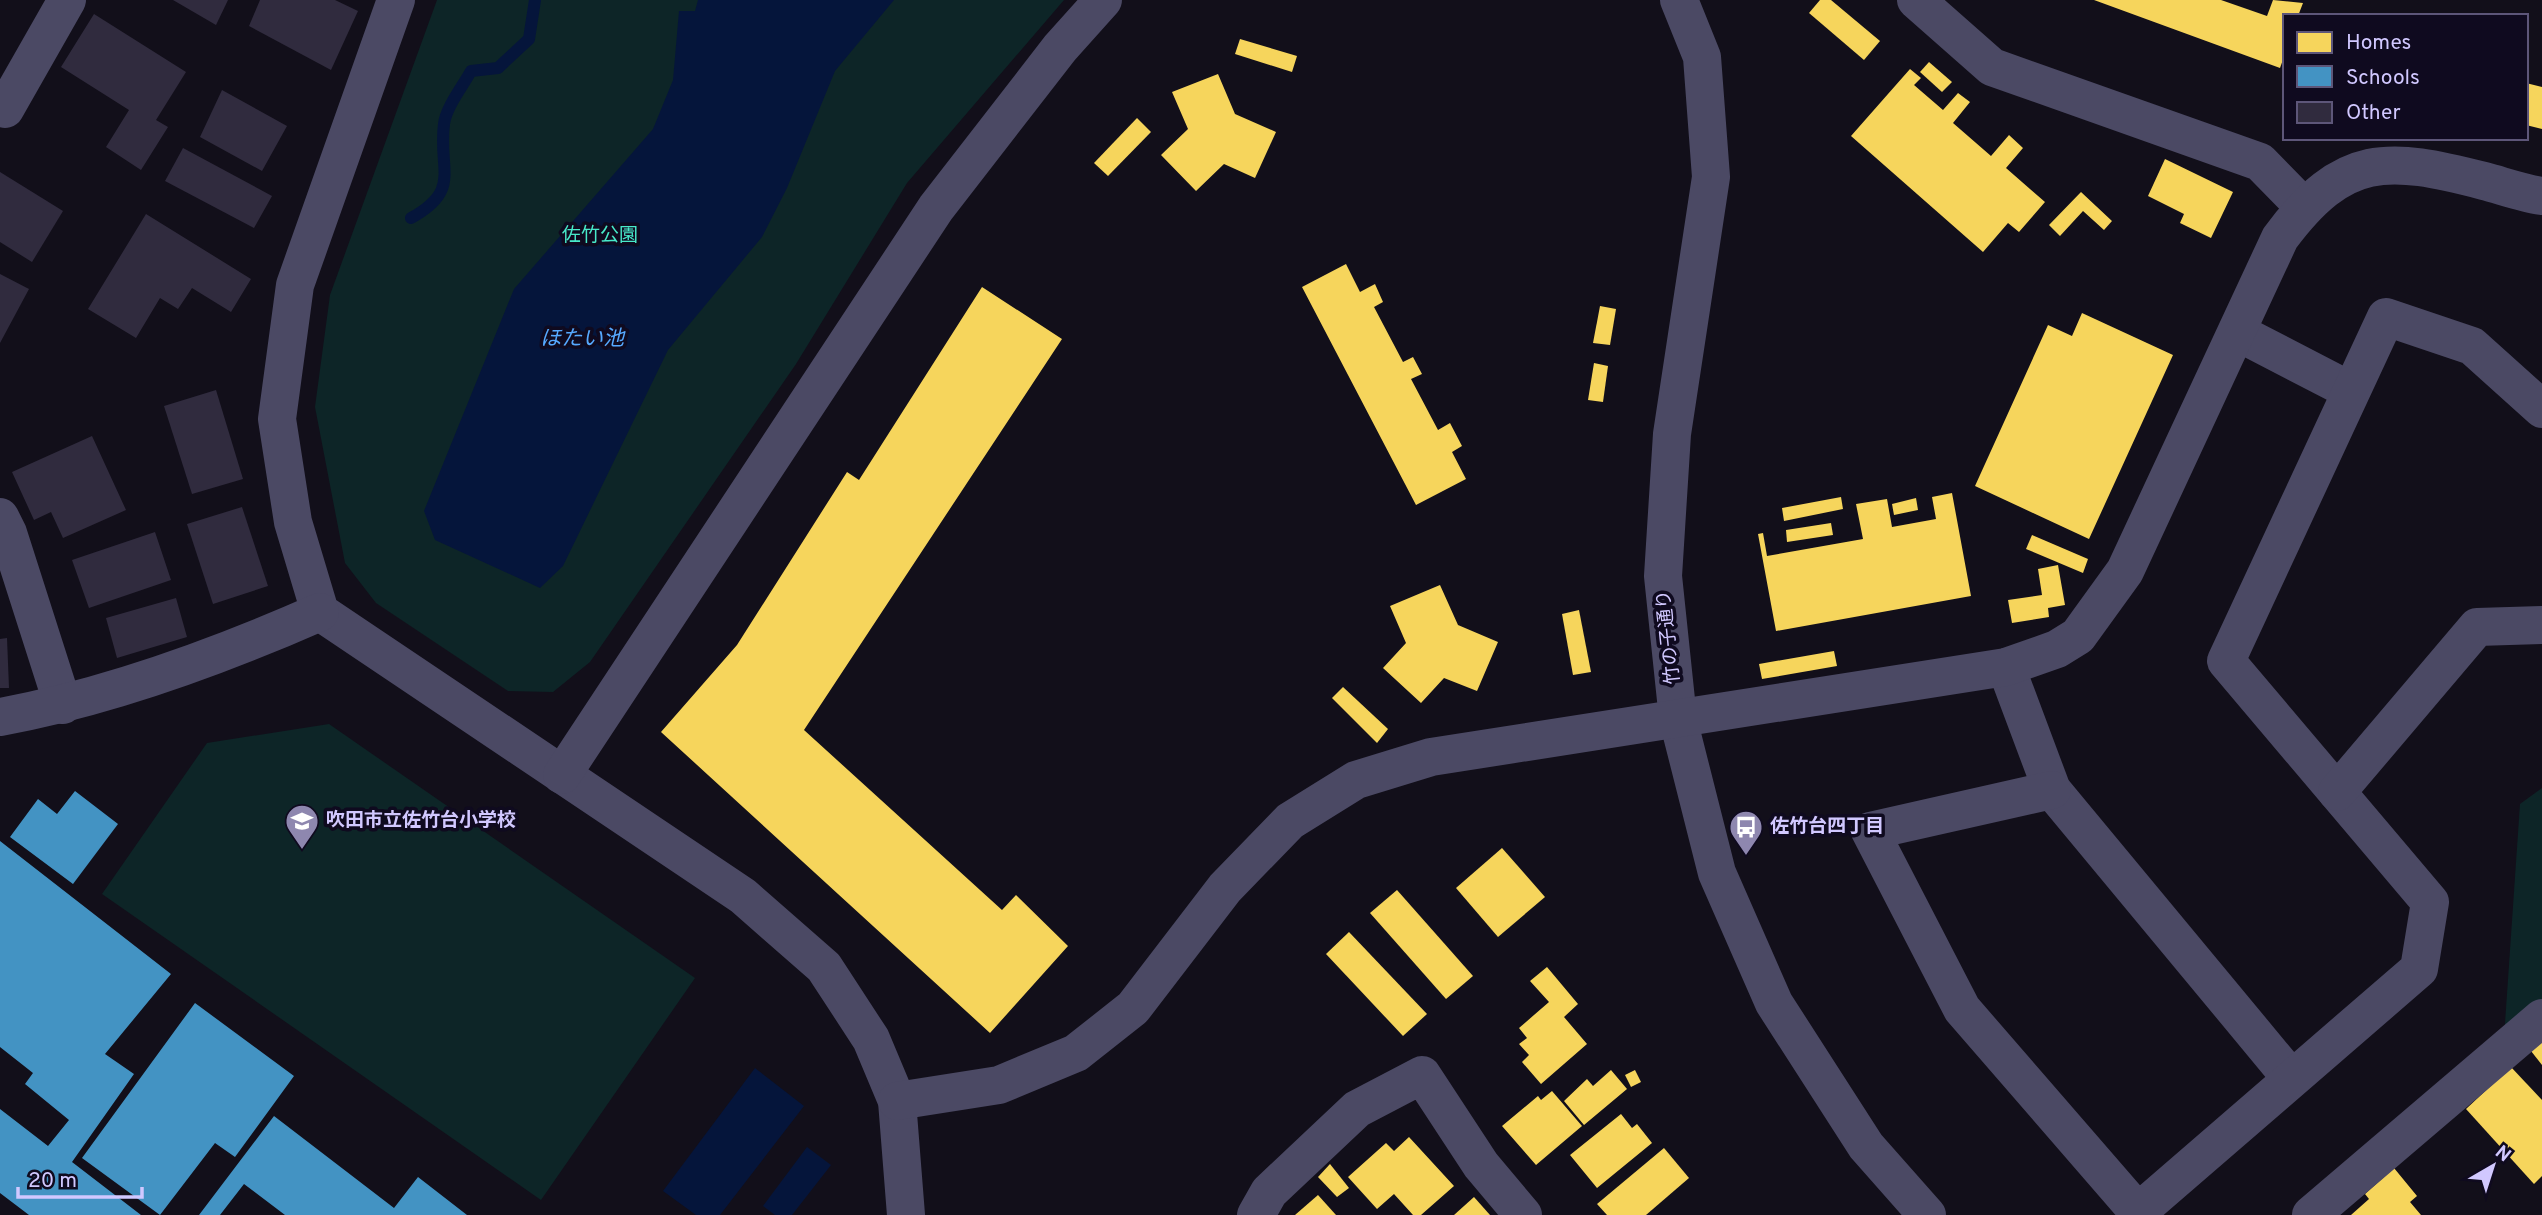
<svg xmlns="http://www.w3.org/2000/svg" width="2542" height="1215" viewBox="0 0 2542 1215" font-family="Overpass,'Noto Sans JP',sans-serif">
  <rect width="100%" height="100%" fill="#120f1a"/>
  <g fill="#0d2527">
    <path d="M437,0H1064L907,183L796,364L590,662L553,692L508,691L376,603L345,563L315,407L330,295Z"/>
    <path d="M329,724L695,978L541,1200L102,894L207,743Z"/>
    <path d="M2542,788V1003L2504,1038L2520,804Z"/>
  </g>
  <g fill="#05153b">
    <path d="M698,0H894L835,71L787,188L762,237L668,350L563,566L540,588L435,540L424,511L514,289L653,129L673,80L679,11H695Z"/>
    <path d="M755,1068L804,1106L720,1215H696L663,1191Z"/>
    <path d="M807,1147L831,1165L792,1215H775L763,1206Z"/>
  </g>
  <g fill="#f6d55c">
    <path d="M1820,0H1831L1880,41L1864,60L1809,13Z"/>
    <path d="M2094,0H2221L2267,16L2273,0L2303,3L2298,16H2285V54L2280,68Z"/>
    <path d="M1240,39L1297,56L1292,72L1235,54Z"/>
    <path d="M1929,62L1952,82L1942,92L1920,72Z"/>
    <path d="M1910,69L1921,78L1914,85L1943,110L1958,93L1970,102L1953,123L1991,156L2009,135L2023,148L2006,168L2045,202L2019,232L2008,223L1983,252L1851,136Z"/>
    <path d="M1218,74L1235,114L1276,132L1255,178L1224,164L1196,191L1161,155L1188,129L1172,92Z"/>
    <path d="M2526,83L2542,87V129L2526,125Z"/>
    <path d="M1137,118L1151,132L1108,176L1094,163Z"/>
    <path d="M2165,159L2233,192L2211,238L2180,223L2184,214L2148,196Z"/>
    <path d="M2081,192L2112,221L2104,230L2083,211L2060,236L2049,225Z"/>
    <path d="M1346,264L1360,292L1375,284L1383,302L1374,307L1403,362L1413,357L1422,374L1411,379L1438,430L1450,423L1462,446L1452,452L1466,479L1416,505L1302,287Z"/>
    <path d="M982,287L1062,339L804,730L1002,910L1016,895L1068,946L990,1033L661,732L737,645L847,472L859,480Z"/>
    <path d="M1600,306L1616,309L1610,345L1593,343Z"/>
    <path d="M2082,313L2173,355L2089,539L1975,486L2048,325L2072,336Z"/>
    <path d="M1594,363L1608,366L1603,402L1588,400Z"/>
    <path d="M1952,493L1971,596L1776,631L1758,534L1763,533L1767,556L1863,539L1856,504L1887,499L1892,527L1936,519L1932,497Z"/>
    <path d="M1841,497L1843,509L1784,521L1782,508Z"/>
    <path d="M1916,498L1918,510L1894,515L1892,504Z"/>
    <path d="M1831,523L1833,535L1787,542L1786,530Z"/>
    <path d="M2032,535L2088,559L2083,573L2026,549Z"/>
    <path d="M2058,565L2065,605L2048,608L2049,617L2012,623L2008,600L2042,595L2038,569Z"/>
    <path d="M1440,585L1458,625L1498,642L1477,691L1444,678L1421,703L1383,668L1406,643L1390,606Z"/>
    <path d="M1579,610L1591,672L1573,675L1562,614Z"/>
    <path d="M1834,651L1837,666L1762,679L1759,664Z"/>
    <path d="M1343,687L1388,729L1377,743L1332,698Z"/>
    <path d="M1502,848L1545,897L1498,937L1456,888Z"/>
    <path d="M1397,890L1473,976L1446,999L1370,913Z"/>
    <path d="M1349,932L1427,1014L1403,1036L1326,954Z"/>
    <path d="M1547,967L1578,1004L1564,1017L1587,1044L1541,1084L1522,1062L1529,1055L1519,1044L1527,1038L1519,1028L1549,1002L1530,981Z"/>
    <path d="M2542,1042V1065L2531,1051Z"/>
    <path d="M2511,1067L2542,1100V1176L2534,1184L2466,1109Z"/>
    <path d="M1611,1070L1627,1089L1584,1125L1564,1101L1587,1079L1593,1086Z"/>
    <path d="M1635,1070L1641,1082L1631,1087L1625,1075Z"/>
    <path d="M1552,1091L1582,1126L1536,1165L1502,1126L1538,1096L1541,1100Z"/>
    <path d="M1621,1114L1632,1128L1637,1124L1652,1143L1597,1188L1570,1155Z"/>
    <path d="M1409,1137L1454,1186L1421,1215H1413L1394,1194L1377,1209L1348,1177L1386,1143L1394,1151Z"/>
    <path d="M1664,1148L1689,1178L1646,1215H1607L1597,1204Z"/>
    <path d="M1330,1164L1349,1188L1337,1197L1318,1177Z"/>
    <path d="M2394,1168L2417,1196L2410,1202L2421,1215H2351L2369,1199L2365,1194Z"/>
    <path d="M1318,1195L1336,1215H1295Z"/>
    <path d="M1474,1197L1490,1215H1454Z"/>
  </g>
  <g fill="#4393c3">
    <path d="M75,791L118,824L73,884L10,837L38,799L57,814Z"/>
    <path d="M0,841L171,974L105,1054L134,1074L72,1162L141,1215H29L0,1193V1109L48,1146L69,1120L25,1084L33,1073L0,1047Z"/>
    <path d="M195,1003L294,1076L235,1157L215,1143L160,1215L82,1158Z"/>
    <path d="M274,1116L394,1208L418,1177L467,1215H285L244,1184L220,1215H199Z"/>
  </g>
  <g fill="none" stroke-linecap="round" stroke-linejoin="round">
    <path stroke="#05153b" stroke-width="12" d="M411,218C462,190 438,170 444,124C446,107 463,86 471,71L498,68L529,39L535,0"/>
  </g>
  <g fill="#302b3e">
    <path d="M173,0H228L216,25Z"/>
    <path d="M260,0H335L358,11L331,70L249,26Z"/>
    <path d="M94,14L186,72L156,120L168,127L141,170L106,147L129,110L61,67Z"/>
    <path d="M222,90L287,126L262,171L200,137Z"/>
    <path d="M183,148L272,196L254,228L165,181Z"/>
    <path d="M0,172L63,211L32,262L0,242Z"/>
    <path d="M146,214L251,279L231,312L192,288L178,309L160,298L136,338L88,309Z"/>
    <path d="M0,274L29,289L0,343Z"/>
    <path d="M216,390L243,479L192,494L164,406Z"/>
    <path d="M92,436L126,510L63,538L51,512L34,520L12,472Z"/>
    <path d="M242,507L268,586L213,604L187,524Z"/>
    <path d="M155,532L171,580L89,608L72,560Z"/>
    <path d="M176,598L187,637L117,658L106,618Z"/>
    <path d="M7,638L9,688H0V639Z"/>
  </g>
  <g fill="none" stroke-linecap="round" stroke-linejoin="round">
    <g stroke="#4b4964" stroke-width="38">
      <path d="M396,0L295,285L277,419L293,522L320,612L743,896L824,967L871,1039L897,1101L906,1215"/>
      <path d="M1679,0L1702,57L1711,177L1672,434L1663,576L1678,719L1717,873L1774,1003L1866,1146L1927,1215"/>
      <path d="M1916,0L1992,67L2260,162L2303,206"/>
      <path d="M5,109L67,0"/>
      <path d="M2237,332L2351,391"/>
      <path d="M0,517L8,533L63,705"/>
      <path d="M2006,667L2052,790L2291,1078"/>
      <path d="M0,717C110,697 218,657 320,612"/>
      <path d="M562,775L936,208L1060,48L1103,0"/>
      <path d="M2052,790L1870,831L1962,1009L2138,1212L2419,969L2430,902L2226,661L2386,317L2472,346L2542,409"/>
      <path d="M2337,792L2477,627L2542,625"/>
      <path d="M897,1101L999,1085L1076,1053L1133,1008L1225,888L1290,821L1356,780L1431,757L2006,667L2057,649L2078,636L2125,571L2280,238C2344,152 2387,156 2484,181C2503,186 2523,193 2542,196"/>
      <path d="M1256,1215L1269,1192L1357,1109L1422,1075L1481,1165L1523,1215"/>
      <path d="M2311,1215L2542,1018"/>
    </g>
  </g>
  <defs>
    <symbol id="school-pin" viewBox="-11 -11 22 30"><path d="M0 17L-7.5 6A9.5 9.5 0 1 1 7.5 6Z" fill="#8e87af" stroke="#0f0a1f"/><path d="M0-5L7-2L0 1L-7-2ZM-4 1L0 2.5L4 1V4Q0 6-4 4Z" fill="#fff"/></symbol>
    <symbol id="bus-pin" viewBox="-11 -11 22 30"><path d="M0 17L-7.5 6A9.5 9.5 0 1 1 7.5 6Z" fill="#8e87af" stroke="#0f0a1f"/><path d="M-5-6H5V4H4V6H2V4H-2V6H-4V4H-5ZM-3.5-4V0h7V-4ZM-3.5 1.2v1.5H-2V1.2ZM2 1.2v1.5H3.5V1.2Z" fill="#fff"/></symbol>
  </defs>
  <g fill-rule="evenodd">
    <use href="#school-pin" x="283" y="802" width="38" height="52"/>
    <use href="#bus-pin" x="1727" y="808" width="38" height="52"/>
  </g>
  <g text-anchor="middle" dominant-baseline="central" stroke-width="7" stroke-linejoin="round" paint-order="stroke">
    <g font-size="19" fill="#48eaca" stroke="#0f0a1f">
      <text x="600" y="236">佐竹公園</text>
    </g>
    <g font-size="19" fill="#d1c8ff" stroke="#0f0a1f">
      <text transform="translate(1669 637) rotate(-96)">竹の子通り</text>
    </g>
    <g font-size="19" font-weight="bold" fill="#d1c8ff" stroke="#0f0a1f" text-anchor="start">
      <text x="326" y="821">吹田市立佐竹台小学校</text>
      <text x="1770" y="827">佐竹台四丁目</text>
    </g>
    <g font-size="21" font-style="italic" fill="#56a9ff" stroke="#0f0a1f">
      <text x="582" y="339">ほたい池</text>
    </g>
  </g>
  <rect x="2283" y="14" width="245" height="126" fill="#0f0a1f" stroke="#5d5679" stroke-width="2"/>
  <rect x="2297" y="32" width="35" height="21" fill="#f6d55c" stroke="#5d5679" stroke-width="2"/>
  <text x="2346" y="49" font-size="21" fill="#d1c8ff">Homes</text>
  <rect x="2297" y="66" width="35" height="21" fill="#4393c3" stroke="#5d5679" stroke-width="2"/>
  <text x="2346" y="84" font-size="21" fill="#d1c8ff">Schools</text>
  <rect x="2297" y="102" width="35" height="21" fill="#302b3e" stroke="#5d5679" stroke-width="2"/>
  <text x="2346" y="119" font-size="21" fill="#d1c8ff">Other</text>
  <g transform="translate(2493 1166) rotate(39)" stroke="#0f0a1f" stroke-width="5" paint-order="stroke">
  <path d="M0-5L12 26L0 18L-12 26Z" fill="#d1c8ff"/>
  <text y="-10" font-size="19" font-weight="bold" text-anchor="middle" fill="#d1c8ff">N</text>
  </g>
  <path d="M18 1187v10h124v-10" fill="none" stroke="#d1c8ff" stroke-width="3.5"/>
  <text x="28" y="1187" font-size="21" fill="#d1c8ff" stroke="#0f0a1f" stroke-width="5" paint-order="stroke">20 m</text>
</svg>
